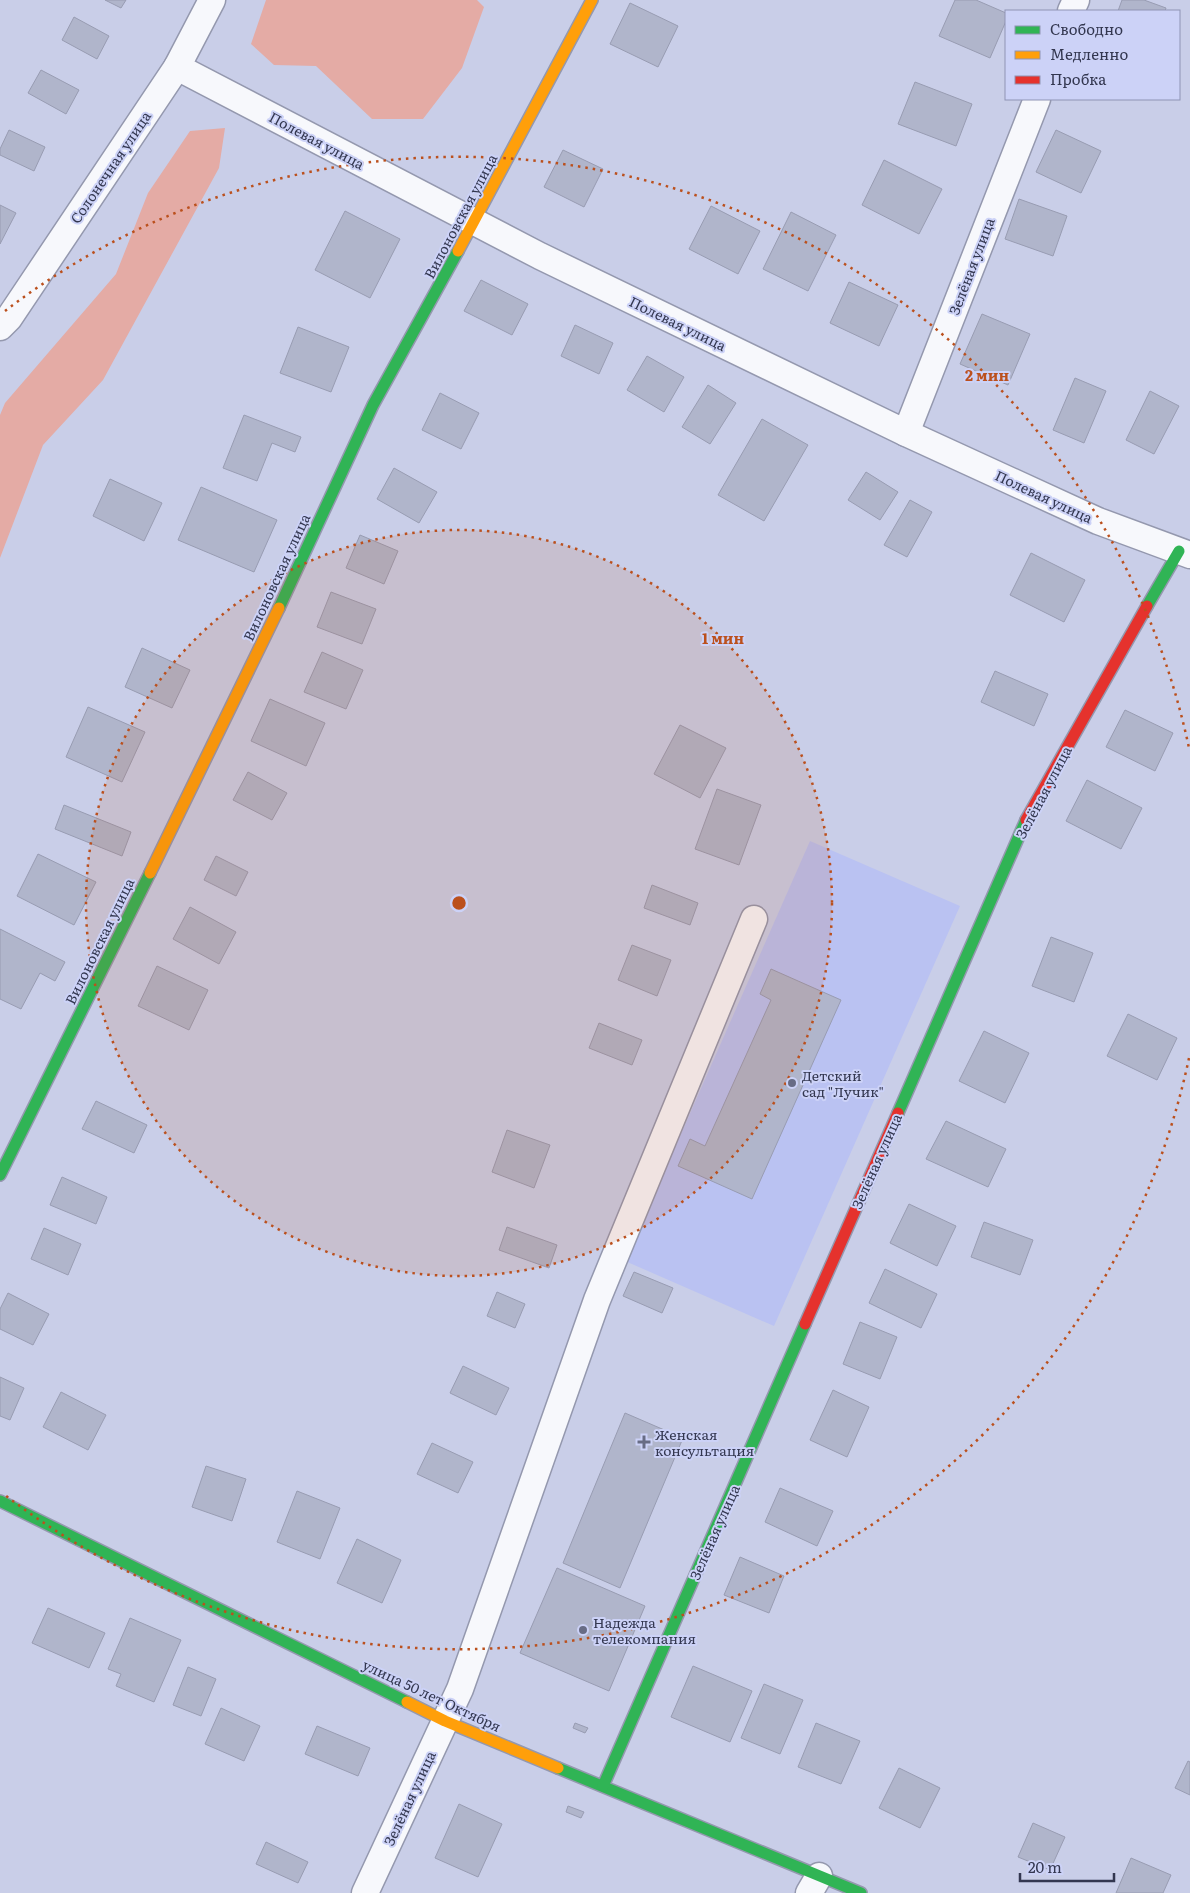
<svg xmlns="http://www.w3.org/2000/svg" width="1190" height="1893" viewBox="0 0 1190 1893" font-family="Literata,serif">
  <rect width="100%" height="100%" fill="#c9cee8"/>
  <path fill="#bac2f2" d="M810,841L960,906L774,1326L625,1261Z"/>
  <g fill="#e4aba5">
    <path d="M266,0H477L484,7L462,68L423,119H372L316,66L274,65L251,44Z"/>
    <path d="M225,128L219,168L103,380L43,445L0,558V415L5,403L116,274L148,193L190,131Z"/>
  </g>
  <g fill="#b0b5cb" stroke="#989cb2">
    <path d="M105,0H126L121,8Z"/>
    <path d="M955,0H976L1006,13V21L990,58L939,36Z"/>
    <path d="M1122,0H1144L1166,8L1165,11H1118Z"/>
    <path d="M630,3L678,26L658,67L610,44Z"/>
    <path d="M74,17L109,36L97,59L62,40Z"/>
    <path d="M41,70L79,90L66,114L28,93Z"/>
    <path d="M915,82L972,104L956,146L898,124Z"/>
    <path d="M9,130L45,147L34,171L0,155V149Z"/>
    <path d="M1056,130L1101,151L1081,193L1036,172Z"/>
    <path d="M563,150L603,169L584,207L544,187Z"/>
    <path d="M884,160L942,189L919,234L862,205Z"/>
    <path d="M1019,199L1067,216L1053,256L1005,239Z"/>
    <path d="M0,205L16,213L0,244Z"/>
    <path d="M711,206L760,231L738,274L689,249Z"/>
    <path d="M345,211L400,239L370,298L315,270Z"/>
    <path d="M791,212L836,235L808,291L763,269Z"/>
    <path d="M481,280L528,304L512,335L464,311Z"/>
    <path d="M849,282L898,305L879,346L830,323Z"/>
    <path d="M982,314L1030,334L1008,385L960,364Z"/>
    <path d="M575,325L613,343L599,374L561,356Z"/>
    <path d="M298,327L349,347L331,392L280,373Z"/>
    <path d="M647,356L684,377L664,412L627,390Z"/>
    <path d="M1075,378L1106,391L1084,443L1053,430Z"/>
    <path d="M708,385L736,403L710,444L682,427Z"/>
    <path d="M1150,391L1179,406L1154,454L1126,440Z"/>
    <path d="M440,393L479,413L461,449L422,430Z"/>
    <path d="M244,415L301,437L295,452L272,443L257,481L223,468Z"/>
    <path d="M762,419L808,445L764,521L718,495Z"/>
    <path d="M394,468L437,492L419,523L377,499Z"/>
    <path d="M866,472L898,492L880,520L848,500Z"/>
    <path d="M110,479L162,503L144,541L93,516Z"/>
    <path d="M201,487L277,520L254,572L178,540Z"/>
    <path d="M910,500L932,512L907,557L884,545Z"/>
    <path d="M360,535L398,551L384,584L346,568Z"/>
    <path d="M1031,553L1085,580L1064,622L1010,595Z"/>
    <path d="M331,592L376,609L362,644L317,627Z"/>
    <path d="M142,648L190,670L172,708L125,687Z"/>
    <path d="M322,652L363,670L346,709L304,692Z"/>
    <path d="M995,671L1048,694L1034,726L981,702Z"/>
    <path d="M270,699L325,723L306,766L251,741Z"/>
    <path d="M88,707L145,732L122,782L66,757Z"/>
    <path d="M1125,710L1173,733L1155,771L1106,747Z"/>
    <path d="M680,725L726,748L700,798L654,774Z"/>
    <path d="M248,772L287,793L272,820L233,800Z"/>
    <path d="M1087,780L1142,808L1121,849L1066,821Z"/>
    <path d="M717,789L761,805L739,865L695,849Z"/>
    <path d="M64,805L131,832L122,856L55,829Z"/>
    <path d="M38,854L96,882L74,925L17,896Z"/>
    <path d="M216,856L248,872L236,896L204,880Z"/>
    <path d="M652,885L698,903L690,925L644,908Z"/>
    <path d="M190,907L236,932L219,964L173,939Z"/>
    <path d="M0,929L65,962L55,981L40,973L21,1009L0,999Z"/>
    <path d="M1051,937L1093,953L1074,1002L1032,986Z"/>
    <path d="M632,945L671,960L657,996L618,980Z"/>
    <path d="M157,966L208,990L189,1030L138,1006Z"/>
    <path d="M771,969L841,1000L752,1199L678,1166L690,1139L705,1146L771,1000L760,994Z"/>
    <path d="M1128,1014L1177,1038L1157,1080L1107,1056Z"/>
    <path d="M599,1023L642,1040L632,1065L589,1048Z"/>
    <path d="M984,1031L1029,1053L1005,1103L959,1081Z"/>
    <path d="M96,1101L147,1125L134,1153L82,1129Z"/>
    <path d="M946,1121L1006,1149L988,1187L926,1159Z"/>
    <path d="M507,1130L550,1145L534,1188L492,1172Z"/>
    <path d="M62,1177L107,1197L96,1224L50,1205Z"/>
    <path d="M909,1204L956,1226L937,1266L890,1243Z"/>
    <path d="M984,1222L1033,1240L1020,1275L971,1257Z"/>
    <path d="M507,1227L557,1245L549,1268L499,1250Z"/>
    <path d="M44,1228L81,1244L68,1275L31,1259Z"/>
    <path d="M885,1269L937,1294L921,1328L869,1303Z"/>
    <path d="M634,1272L673,1288L662,1313L623,1296Z"/>
    <path d="M497,1292L525,1304L515,1328L487,1316Z"/>
    <path d="M8,1293L49,1314L33,1345L0,1329V1309Z"/>
    <path d="M860,1322L897,1337L880,1379L843,1364Z"/>
    <path d="M463,1366L509,1388L496,1415L450,1393Z"/>
    <path d="M0,1377L24,1388L10,1420L0,1416Z"/>
    <path d="M833,1390L869,1407L847,1457L810,1440Z"/>
    <path d="M61,1392L106,1415L88,1450L43,1427Z"/>
    <path d="M625,1413L683,1438L620,1588L563,1563Z"/>
    <path d="M432,1443L473,1462L458,1493L417,1474Z"/>
    <path d="M206,1466L246,1479L232,1521L192,1507Z"/>
    <path d="M780,1488L833,1511L817,1546L765,1522Z"/>
    <path d="M297,1491L340,1508L320,1559L277,1542Z"/>
    <path d="M357,1539L401,1560L382,1603L337,1583Z"/>
    <path d="M740,1557L784,1576L769,1613L724,1595Z"/>
    <path d="M557,1568L645,1606L609,1691L520,1653Z"/>
    <path d="M48,1608L105,1633L89,1668L32,1643Z"/>
    <path d="M130,1618L181,1640L154,1702L116,1686L121,1674L108,1669Z"/>
    <path d="M693,1666L752,1691L730,1742L671,1717Z"/>
    <path d="M188,1667L216,1679L201,1716L173,1705Z"/>
    <path d="M764,1684L803,1700L780,1754L741,1738Z"/>
    <path d="M221,1708L260,1726L244,1761L205,1744Z"/>
    <path d="M575,1723L588,1728L585,1733L573,1728Z"/>
    <path d="M816,1723L860,1741L841,1784L798,1767Z"/>
    <path d="M317,1726L370,1748L358,1776L305,1754Z"/>
    <path d="M1188,1761L1190,1762V1795L1175,1788Z"/>
    <path d="M899,1768L940,1788L920,1828L879,1808Z"/>
    <path d="M459,1804L502,1824L478,1877L435,1858Z"/>
    <path d="M568,1806L584,1812L581,1818L566,1812Z"/>
    <path d="M1033,1823L1065,1837L1050,1870L1018,1857Z"/>
    <path d="M266,1842L308,1862L298,1883L256,1864Z"/>
    <path d="M1131,1858L1171,1875L1163,1893H1116Z"/>
  </g>
  <g fill="none" stroke-linecap="round" stroke-linejoin="round">
    <defs>
      <g id="street">
        <path d="M1071,11L1076,0"/>
        <path d="M177,67L540,256L906,433L1098,521L1190,555"/>
        <path d="M0,327L9,318L177,67L212,0"/>
        <path d="M906,433L1037,99"/>
        <path d="M365,1893L460,1689L597,1300L754,919"/>
        <path d="M809,1893L819,1876"/>
      </g>
      <g id="fast">
        <path d="M1147,606L1179,551"/>
        <path d="M279,608L373,405L458,251"/>
        <path d="M898,1113L1026,820"/>
        <path d="M0,1175L150,873"/>
        <path d="M0,1501L407,1702"/>
        <path d="M558,1768L861,1893"/>
        <path d="M603,1786L805,1324"/>
      </g>
      <g id="slow">
        <path d="M458,251L592,0"/>
        <path d="M150,873L279,608"/>
        <path d="M407,1702L445,1721L558,1768"/>
      </g>
      <g id="jam">
        <path d="M1026,820L1147,606"/>
        <path d="M805,1324L898,1113"/>
      </g>
    </defs>
    <use href="#street" stroke="#9498ae" stroke-width="29"/>
    <use href="#fast" stroke="#9498ae" stroke-width="14"/>
    <use href="#slow" stroke="#9498ae" stroke-width="14"/>
    <use href="#jam" stroke="#9498ae" stroke-width="14"/>
    <use href="#street" stroke="#f7f8fc" stroke-width="26"/>
    <use href="#fast" stroke="#30b455" stroke-width="11"/>
    <use href="#slow" stroke="#ff9f0a" stroke-width="11"/>
    <use href="#jam" stroke="#e5322d" stroke-width="11"/>
  </g>
  <circle cx="459" cy="903" r="373" fill="#bb501d" fill-opacity=".12"/>
  <g fill="none" stroke="#bb501d" stroke-width="2.5" stroke-dasharray="2.5 5">
    <circle cx="459" cy="903" r="373"/>
    <path d="M1189 1058A746 746 0 0 1 5 1495M5 311A746 746 0 0 1 1189 748"/>
  </g>
  <g fill="#686c85" stroke="#ccd2f7" stroke-width="2">
    <circle cx="792" cy="1083" r="5"/>
    <path d="M641.5 1434.5h5v5h5v5h-5v5h-5v-5h-5v-5h5z"/>
    <circle cx="583" cy="1630" r="5"/>
  </g>
  <g text-anchor="middle" dominant-baseline="central" stroke-width="4" stroke-linejoin="round" paint-order="stroke">
    <g font-size="14" fill="#333750" stroke="#ccd2f7">
      <text transform="translate(317 140) rotate(28)">Полевая улица</text>
      <text transform="translate(110 167) rotate(-56)">Солонечная улица</text>
      <text transform="translate(460 216) rotate(-62)">Вилоновская улица</text>
      <text transform="translate(971 266) rotate(-69)">Зелёная улица</text>
      <text transform="translate(678 323) rotate(26)">Полевая улица</text>
      <text transform="translate(1044 496) rotate(25)">Полевая улица</text>
      <text transform="translate(276 577) rotate(-65)">Вилоновская улица</text>
      <text transform="translate(1043 792) rotate(-62)">Зелёная улица</text>
      <text transform="translate(99 941) rotate(-64)">Вилоновская улица</text>
      <text transform="translate(876 1161) rotate(-66)">Зелёная улица</text>
      <text transform="translate(714 1532) rotate(-66)">Зелёная улица</text>
      <text transform="translate(432 1695) rotate(25)">улица 50 лет Октября</text>
      <text transform="translate(409 1798) rotate(-65)">Зелёная улица</text>
    </g>
    <g font-size="14" fill="#333750" stroke="#ccd2f7" text-anchor="start">
      <text x="802" y="1075">Детский<tspan x="802" dy="16">сад "Лучик"</tspan></text>
      <text x="655" y="1434">Женская<tspan x="655" dy="16">консультация</tspan></text>
      <text x="593" y="1622">Надежда<tspan x="593" dy="16">телекомпания</tspan></text>
    </g>
  </g>
  <circle cx="459" cy="903" r="8" fill="#bb501d" stroke="#ccd2f7" stroke-width="2.5"/>
  <g font-size="15" text-anchor="middle" font-weight="bold" fill="#bb501d" stroke="#ccd2f7" stroke-width="4" stroke-linejoin="round" paint-order="stroke">
    <text x="987" y="381">2 мин</text>
    <text x="723" y="644">1 мин</text>
  </g>
  <rect x="1005" y="10" width="175" height="90" fill="#ccd2f7" stroke="#8f94b4"/>
  <rect x="1015" y="26" width="25" height="8" fill="#30b455" stroke="#8f94b4"/>
  <text x="1050" y="35" font-size="15" fill="#333750">Свободно</text>
  <rect x="1015" y="51" width="25" height="8" fill="#ff9f0a" stroke="#8f94b4"/>
  <text x="1050" y="60" font-size="15" fill="#333750">Медленно</text>
  <rect x="1015" y="76" width="25" height="8" fill="#e5322d" stroke="#8f94b4"/>
  <text x="1050" y="85" font-size="15" fill="#333750">Пробка</text>
  <path d="M1020 1873v8h94v-8" fill="none" stroke="#333750" stroke-width="2.5"/>
  <text x="1028" y="1873" font-size="15" fill="#333750" stroke="#ccd2f7" stroke-width="4" paint-order="stroke">20 m</text>
</svg>
